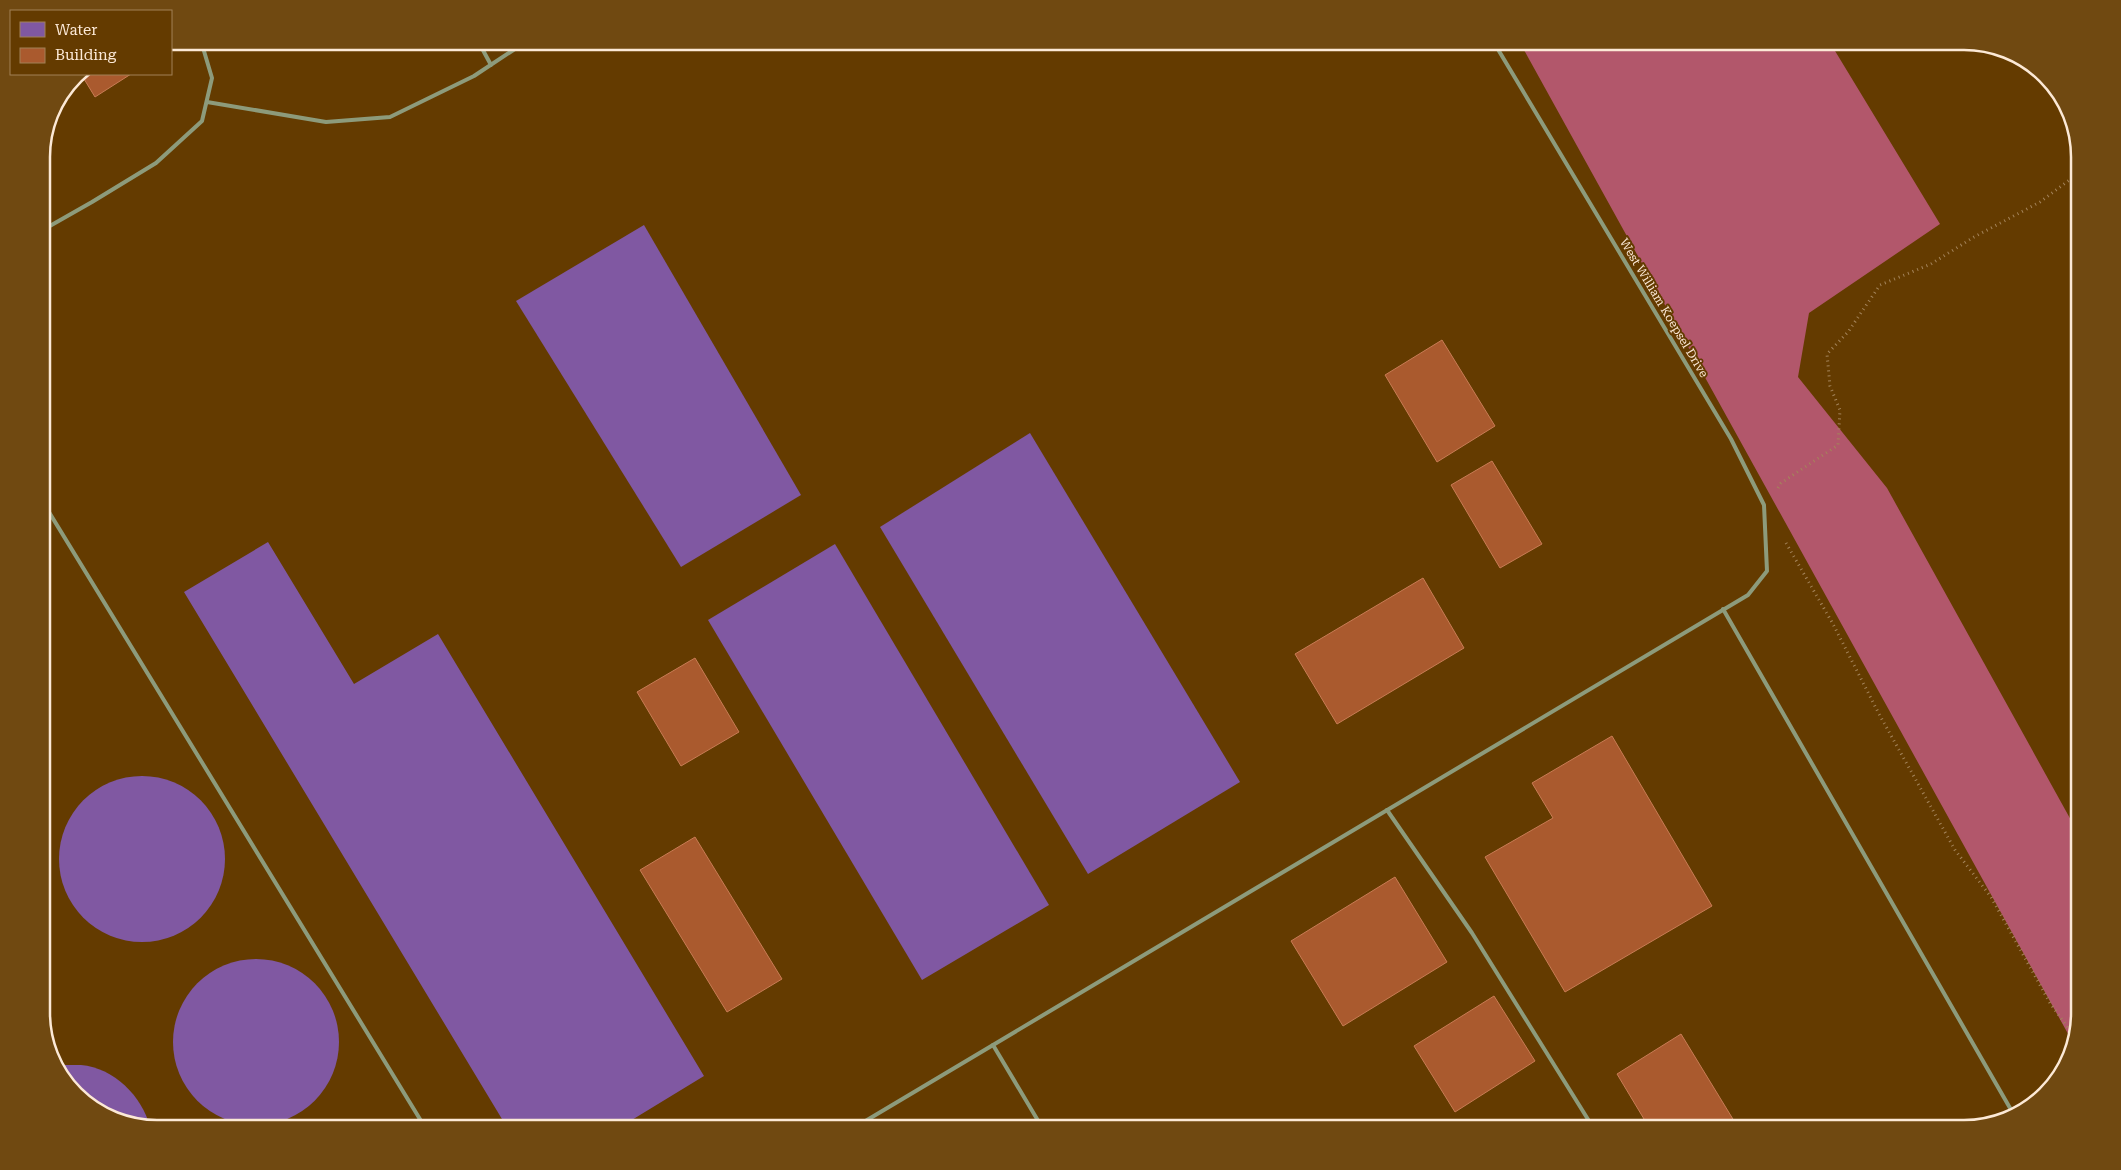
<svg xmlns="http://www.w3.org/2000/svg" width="2121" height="1170" viewBox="0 0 2121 1170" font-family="'Roboto Serif',serif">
  <rect width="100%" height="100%" fill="#643b00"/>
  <path fill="#b2576b" d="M1519,41H1829L1940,224L1809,313L1798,377L1887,488L2077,831L2080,830V1013L2072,1041Z"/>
  <g fill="#8058a2">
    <path d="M644,225L801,495L681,567L516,301Z"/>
    <path d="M1030,433L1240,782L1088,874L880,527Z"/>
    <path d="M268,542L354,684L438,634L704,1076L617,1129H508L184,592Z"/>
    <path d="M835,544L1049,905L922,980L708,620Z"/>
    <circle cx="142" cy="859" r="83"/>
    <path d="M41,946L46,964L41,996Z"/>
    <circle cx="256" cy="1042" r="83"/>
    <path d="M57,1065C65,1065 73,1065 81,1065C114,1068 142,1096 150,1127L99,1113L61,1077Z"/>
  </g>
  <g fill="#aa5a2e" stroke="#c87c54">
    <path d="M81,74H131L95,97Z"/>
    <path d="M1442,340L1495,426L1437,462L1385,375Z"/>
    <path d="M1492,461L1542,544L1500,568L1451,485Z"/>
    <path d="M1423,578L1464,648L1337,724L1295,654Z"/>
    <path d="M695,658L739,732L681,766L637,692Z"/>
    <path d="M1612,736L1712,906L1565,992L1485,857L1553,818L1532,783Z"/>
    <path d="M695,837L782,979L727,1012L640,870Z"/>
    <path d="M1395,877L1447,962L1343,1026L1291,941Z"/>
    <path d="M1494,996L1535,1061L1455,1112L1414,1046Z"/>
    <path d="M1681,1034L1739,1129H1650L1617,1074Z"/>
  </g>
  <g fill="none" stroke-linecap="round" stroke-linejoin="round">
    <g stroke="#a4845a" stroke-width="3" stroke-dasharray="1 4" stroke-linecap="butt">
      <path d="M1778,488L1781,483L1838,445L1840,410L1830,386L1827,354L1848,332L1880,285L1931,264L1974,237L2040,202L2080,172"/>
      <path d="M1786,543L1833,624L1879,714L1955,850L1991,897L2050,1003L2074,1036"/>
    </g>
    <g stroke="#8d9b7b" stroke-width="4">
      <path d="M478,41L491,65"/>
      <path d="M207,102L326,122L390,117L474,76L527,41"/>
      <path d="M41,231L92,202L156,163L202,121L212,78L201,41"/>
      <path d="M41,499L426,1129"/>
      <path d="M1723,609L2014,1115"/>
      <path d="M1387,810L1472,933L1594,1129"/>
      <path d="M993,1045L1043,1129"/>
      <path d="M852,1129L1748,595L1767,571L1764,505L1731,439L1493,41"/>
    </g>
  </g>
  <g text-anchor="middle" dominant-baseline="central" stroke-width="4" stroke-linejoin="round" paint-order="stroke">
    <g font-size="12" fill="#fce9d6" stroke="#643b00">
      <text transform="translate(1664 308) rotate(59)">West William Koepsel Drive</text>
    </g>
  </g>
  <path d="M0 0H2121V1170H0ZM157 50H1964A107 107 0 0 1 2071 157V1013A107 107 0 0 1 1964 1120H157A107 107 0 0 1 50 1013V157A107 107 0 0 1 157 50Z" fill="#704911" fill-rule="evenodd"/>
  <path fill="none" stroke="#fce9d6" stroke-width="2.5" d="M157 50H1964A107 107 0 0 1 2071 157V1013A107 107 0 0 1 1964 1120H157A107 107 0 0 1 50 1013V157A107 107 0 0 1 157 50Z"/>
  <rect x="10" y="10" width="162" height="65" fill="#643b00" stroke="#a18156"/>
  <rect x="20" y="22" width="25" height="15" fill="#8058a2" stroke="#a18156"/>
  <text x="55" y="35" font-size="15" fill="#fce9d6">Water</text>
  <rect x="20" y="48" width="25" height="15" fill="#aa5a2e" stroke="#a18156"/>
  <text x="55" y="60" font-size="15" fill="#fce9d6">Building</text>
</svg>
